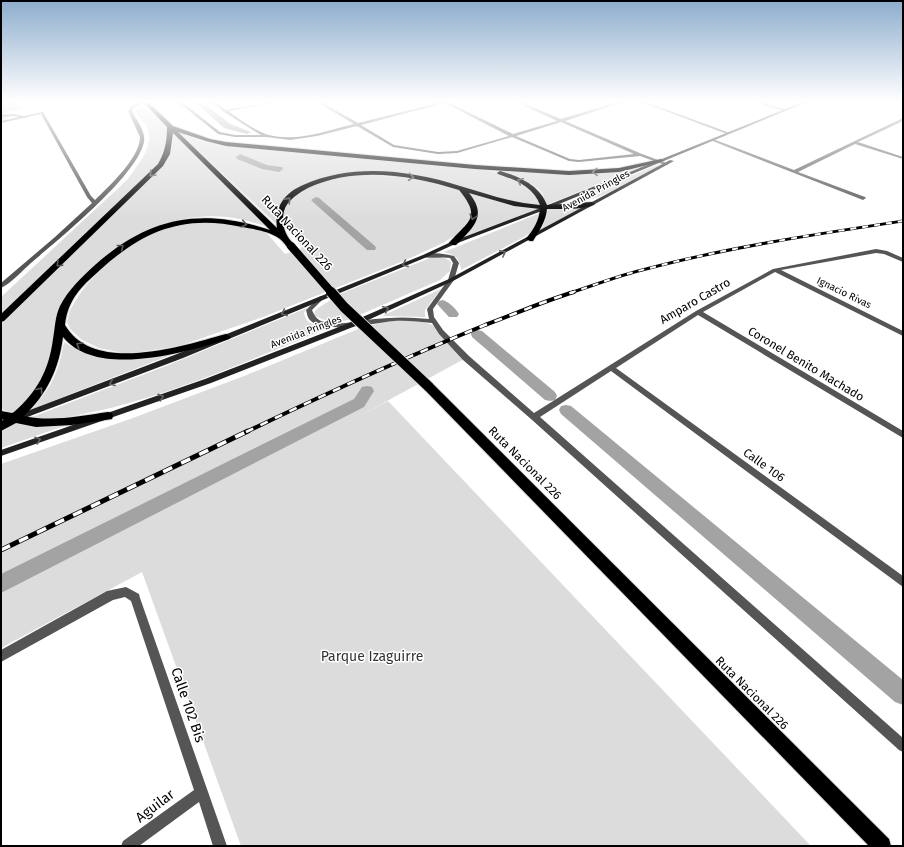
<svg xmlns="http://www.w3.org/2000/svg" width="904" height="847" viewBox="0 0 904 847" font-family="'Fira Sans',sans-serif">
  <rect width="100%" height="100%" fill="#fff"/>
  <g fill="#dcdcdc">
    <path d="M142,106C147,111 160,119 164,125C172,138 164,156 156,167L1,315V297L127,180C138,165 158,142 145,124C142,120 138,116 134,113L135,110Z"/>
    <path d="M180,133L199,140L250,149L481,169C497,173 522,177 533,191C537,194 538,201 540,205L499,200L432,179L361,172L321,178L302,185L288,193L282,200L278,208L275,223Z"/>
    <path d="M174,135L266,226C253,223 240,218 227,217C176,212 126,233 91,269C81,278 70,289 63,301C54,320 53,342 49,363C45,383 28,401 13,413L1,409V323L161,169L170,155Z"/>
    <path d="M659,164L662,165C629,182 598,203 561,205Z"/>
    <path d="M638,168L546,205C545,201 544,196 542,193C535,182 508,174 496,170L572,174H593Z"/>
    <path d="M361,175C383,176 451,178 465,196C468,200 470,208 473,213L470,222L457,234L443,243L406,260L263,317L179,346L140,352L123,353L99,348L82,340L70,329L67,322L70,310L79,295L89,282L124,248L154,231L189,222H225L265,231L285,254L302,248C296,240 289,231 285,221C274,188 339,177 361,175Z"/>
    <path d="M471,194L493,201L537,209L463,237C477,222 485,213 471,194Z"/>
    <path d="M583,207L542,229L548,210Z"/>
    <path d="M540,213L535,229L524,237L461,270C460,258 455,255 444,252Z"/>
    <path d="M430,258H445L451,262L450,271L440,280L348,320C335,322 325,322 314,315L315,311L318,308L340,294Z"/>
    <path d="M441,289L425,310V317L382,316Z"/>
    <path d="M307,308L304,313C306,326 319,326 329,328C244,362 158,402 67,417C58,418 39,424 32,417L166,366Z"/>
    <path d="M392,321C404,321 418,320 430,324C441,328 457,349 466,358L354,419L388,401L811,846H241L142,572L1,648V464L133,418L244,376L363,327Z"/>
    <path d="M64,342C98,366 137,359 176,353L32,409C53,385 58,373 64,342Z"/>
    <path d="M11,423C31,427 50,426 70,424L1,448V431Z"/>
  </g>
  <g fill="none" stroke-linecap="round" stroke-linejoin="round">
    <g fill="#a3a3a3" fill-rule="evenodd">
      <path d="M195,102H202L230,124L251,132L247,134L224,128Z"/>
      <path d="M240,154L267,165L282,167L283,169L279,172L262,169L237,159L236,157Z"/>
      <path d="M316,197L319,198L375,246L376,248L375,250H367L313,202L311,200Z"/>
      <path d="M443,300C449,302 455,308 459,314L457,317H449L437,304L439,301Z"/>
      <path d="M477,330L482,331L555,392L557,396L555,400L550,401L545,400L472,337L471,334L472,331Z"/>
      <path d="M367,386L372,387L374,391L364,407L1,593V574L354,399L362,387Z"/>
      <path d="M566,405L571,406L903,680V705L895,702L561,414L559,410L561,406Z"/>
    </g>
  </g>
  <path fill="#c4c4c4" d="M1,102H19L22,109L4,112L7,119L1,120Z"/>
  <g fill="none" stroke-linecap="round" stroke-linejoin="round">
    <defs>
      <g id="trunk">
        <path d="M143,102H148L173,126L210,139L226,142L475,165L569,171L619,168L661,159L664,161L619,172L569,175L475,169L226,146L206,141L178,132L277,228C274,208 284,193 303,185C353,163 409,170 460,186C487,194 512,203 540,205C533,186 515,180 498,174L497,173L500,171C520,177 539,185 547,205L592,202L595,204C587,210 558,209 547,209C546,221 539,231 533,241H530L526,239C533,230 539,221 540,209L514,206L469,193C488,216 473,228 456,245H453L449,243C467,221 483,219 459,190C412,175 357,166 310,187C300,192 287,200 284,211C281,224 285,236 294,244V248H288C285,244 281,239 277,237C268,231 253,229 242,227C183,214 143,231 100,270C81,287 68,299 65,325C94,375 182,346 226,334L231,337L229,339C186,352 97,379 63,337C59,369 47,394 24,416C51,422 81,416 108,412L112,413L113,416L112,419L72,425L36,427L16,423L1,431V421L4,420L1,419V411L12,413L14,412C37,392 49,370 53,339C55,329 55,316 60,306C68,290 82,277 95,265C149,217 201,207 270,230L173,133L170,154L163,166L4,321L1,322V314L158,164C165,152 167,141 167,127Z"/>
        <path d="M428,382L432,383L889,839L891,846H869L424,389L423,386L424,383Z"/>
      </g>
    </defs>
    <use href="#trunk" stroke="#dbdbdb" stroke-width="2"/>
    <path fill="#555" fill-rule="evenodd" d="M14,114L27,117L25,118L14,116L1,117V115Z"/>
    <g fill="#555" fill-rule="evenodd">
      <path d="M140,102H144L134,108L132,111C136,120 146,131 144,142C137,176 59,239 31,263C23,270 10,284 1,288V283L55,237L92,203L87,197L41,114L1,123V121L43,112L91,196L95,200C109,186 140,158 140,137L128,111L132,106Z"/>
      <path d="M178,102H182L220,132L235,135H261L224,112L212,102H216L226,110L271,102L269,103L229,111C237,118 259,133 269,135C297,142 326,131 354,124L317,102H321L358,123L442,102H447L513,134L557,121L516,102H520L561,119L618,102H623L565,121L642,154L669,164L665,165L640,156L579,162L569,161L512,137L457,153L438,154L393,147L357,126L317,136L290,140L266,137H235L218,134ZM445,103L509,136L457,151L438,152L394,145L361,125ZM561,122L634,154L579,160L570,159L516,136Z"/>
      <path d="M641,102H646L730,133L727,134Z"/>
      <path d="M756,102H761L787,110L784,111Z"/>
      <path d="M903,118V121L858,142L903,157V159L855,144L798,172L865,197L866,198L863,200L710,140L713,139L794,170Z"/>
      <path d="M876,249L887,251L903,258V262L884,254L876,253L781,270L903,331V336L775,272L703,312L903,431V438L698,315L616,368L903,576V587L611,371L540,417L903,738V752L899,750L531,419L463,360L439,334L432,323C419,322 407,320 394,321C375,323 322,335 309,319C307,316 307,313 306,310L319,297L321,296L324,298L312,310C315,317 318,321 325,322C342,326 359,320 375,319C393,317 411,317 429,319L427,309L448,280L453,263L450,258C441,256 429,260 422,256C431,251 445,254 454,256L459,263L454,280L433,309L434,317L443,330L469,356L534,413L696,311L773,269Z"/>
      <path d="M126,587L139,594L140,598L227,846H213L199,802L139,846H121L123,841L194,790L131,601L125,597L113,600L1,662V650L107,591Z"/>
    </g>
    <g fill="#222" fill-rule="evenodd">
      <path d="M803,102H807L547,209L455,244L427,257L183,358L1,427V421L177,354L423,255L451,242L543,207Z"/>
      <path d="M670,160L674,161L453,281L353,327L211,383L1,456V450L205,379L349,323L449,279Z"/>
    </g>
    <use href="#trunk" fill="#000" fill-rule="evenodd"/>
    <defs>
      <path id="rail-far2" d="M570,293C595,285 620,275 646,269C730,247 817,234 903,221"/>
      <path id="rail-far1" d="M246,432C325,394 404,358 485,325C515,314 544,301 574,292"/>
      <path id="rail" d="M1,550L248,431"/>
    </defs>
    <use href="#rail-far2" stroke="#000" stroke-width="3"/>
    <use href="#rail-far1" stroke="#000" stroke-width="4"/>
    <use href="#rail" stroke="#000" stroke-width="5"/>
    <use href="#rail-far2" stroke="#fff" stroke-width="2" stroke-dasharray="6" stroke-linecap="butt"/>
    <use href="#rail-far1" stroke="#fff" stroke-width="2.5" stroke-dasharray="8" stroke-linecap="butt"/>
    <use href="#rail" stroke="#fff" stroke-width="3.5" stroke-dasharray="10" stroke-linecap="butt"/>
    <defs>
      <path id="trunk-bridge-far1" d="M291,246L332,293"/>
      <path id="trunk-bridge" d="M331,292L344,307L428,386"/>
    </defs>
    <use href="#trunk-bridge-far1" stroke="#dbdbdb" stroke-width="9" stroke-linecap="butt"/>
    <use href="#trunk-bridge" stroke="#dbdbdb" stroke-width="12" stroke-linecap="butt"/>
    <use href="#trunk-bridge-far1" stroke="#000" stroke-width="8"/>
    <use href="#trunk-bridge" stroke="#000" stroke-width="10"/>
  </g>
  <defs><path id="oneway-chevron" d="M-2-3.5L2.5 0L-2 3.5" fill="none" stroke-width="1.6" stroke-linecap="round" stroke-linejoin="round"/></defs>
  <g stroke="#595959">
    <use href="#oneway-chevron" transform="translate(595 172) rotate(176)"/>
    <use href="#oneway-chevron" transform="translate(152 174) rotate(133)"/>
    <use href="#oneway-chevron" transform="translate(411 177) rotate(7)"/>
    <use href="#oneway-chevron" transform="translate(520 181) rotate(-155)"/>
    <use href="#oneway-chevron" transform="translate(288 200) rotate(-48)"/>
    <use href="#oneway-chevron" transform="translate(473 217) rotate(106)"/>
    <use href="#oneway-chevron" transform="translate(244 224) rotate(12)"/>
    <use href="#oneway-chevron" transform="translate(121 247) rotate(-38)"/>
    <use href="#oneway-chevron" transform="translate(59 264) rotate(137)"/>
    <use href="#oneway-chevron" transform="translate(79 345) rotate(-149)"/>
    <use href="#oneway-chevron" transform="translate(40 390) rotate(-54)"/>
  </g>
  <g stroke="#646464">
    <use href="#oneway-chevron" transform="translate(503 253) rotate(-28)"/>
    <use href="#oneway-chevron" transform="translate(405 264) rotate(158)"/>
    <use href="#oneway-chevron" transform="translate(386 309) rotate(-25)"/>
    <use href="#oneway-chevron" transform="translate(284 313) rotate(157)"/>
    <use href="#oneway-chevron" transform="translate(112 383) rotate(159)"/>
    <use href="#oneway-chevron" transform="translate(161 397) rotate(-19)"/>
    <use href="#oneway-chevron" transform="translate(38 440) rotate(-19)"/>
  </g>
  <linearGradient id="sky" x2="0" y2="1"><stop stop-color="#8cadcc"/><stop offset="0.46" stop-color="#fff"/><stop offset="1" stop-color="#fff" stop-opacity="0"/></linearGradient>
  <rect width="904" height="220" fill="url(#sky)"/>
  <g text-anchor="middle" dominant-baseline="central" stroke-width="3" stroke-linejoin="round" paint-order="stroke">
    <g font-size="10" fill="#000" stroke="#fff">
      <text transform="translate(596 191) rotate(-29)">Avenida Pringles</text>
      <text transform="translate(844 293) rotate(26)">Ignacio Rivas</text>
      <text transform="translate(306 332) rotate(-21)">Avenida Pringles</text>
    </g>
    <g font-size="12" fill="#000" stroke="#fff">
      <text transform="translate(297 233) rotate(47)">Ruta Nacional 226</text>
      <text transform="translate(695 301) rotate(-30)">Amparo Castro</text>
      <text transform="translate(806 364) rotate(31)">Coronel Benito Machado</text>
      <text transform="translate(525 463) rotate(45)">Ruta Nacional 226</text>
      <text transform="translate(764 465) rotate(36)">Calle 106</text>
      <text transform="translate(752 693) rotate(45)">Ruta Nacional 226</text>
    </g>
    <g font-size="14" fill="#333" stroke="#fff">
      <text x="372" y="656">Parque Izaguirre</text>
    </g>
    <g font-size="14" fill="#000" stroke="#fff">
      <text transform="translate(188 705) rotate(71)">Calle 102 Bis</text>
      <text transform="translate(155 806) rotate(-37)">Aguilar</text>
    </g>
  </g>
  <rect width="904" height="847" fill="none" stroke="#000000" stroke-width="4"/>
</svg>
